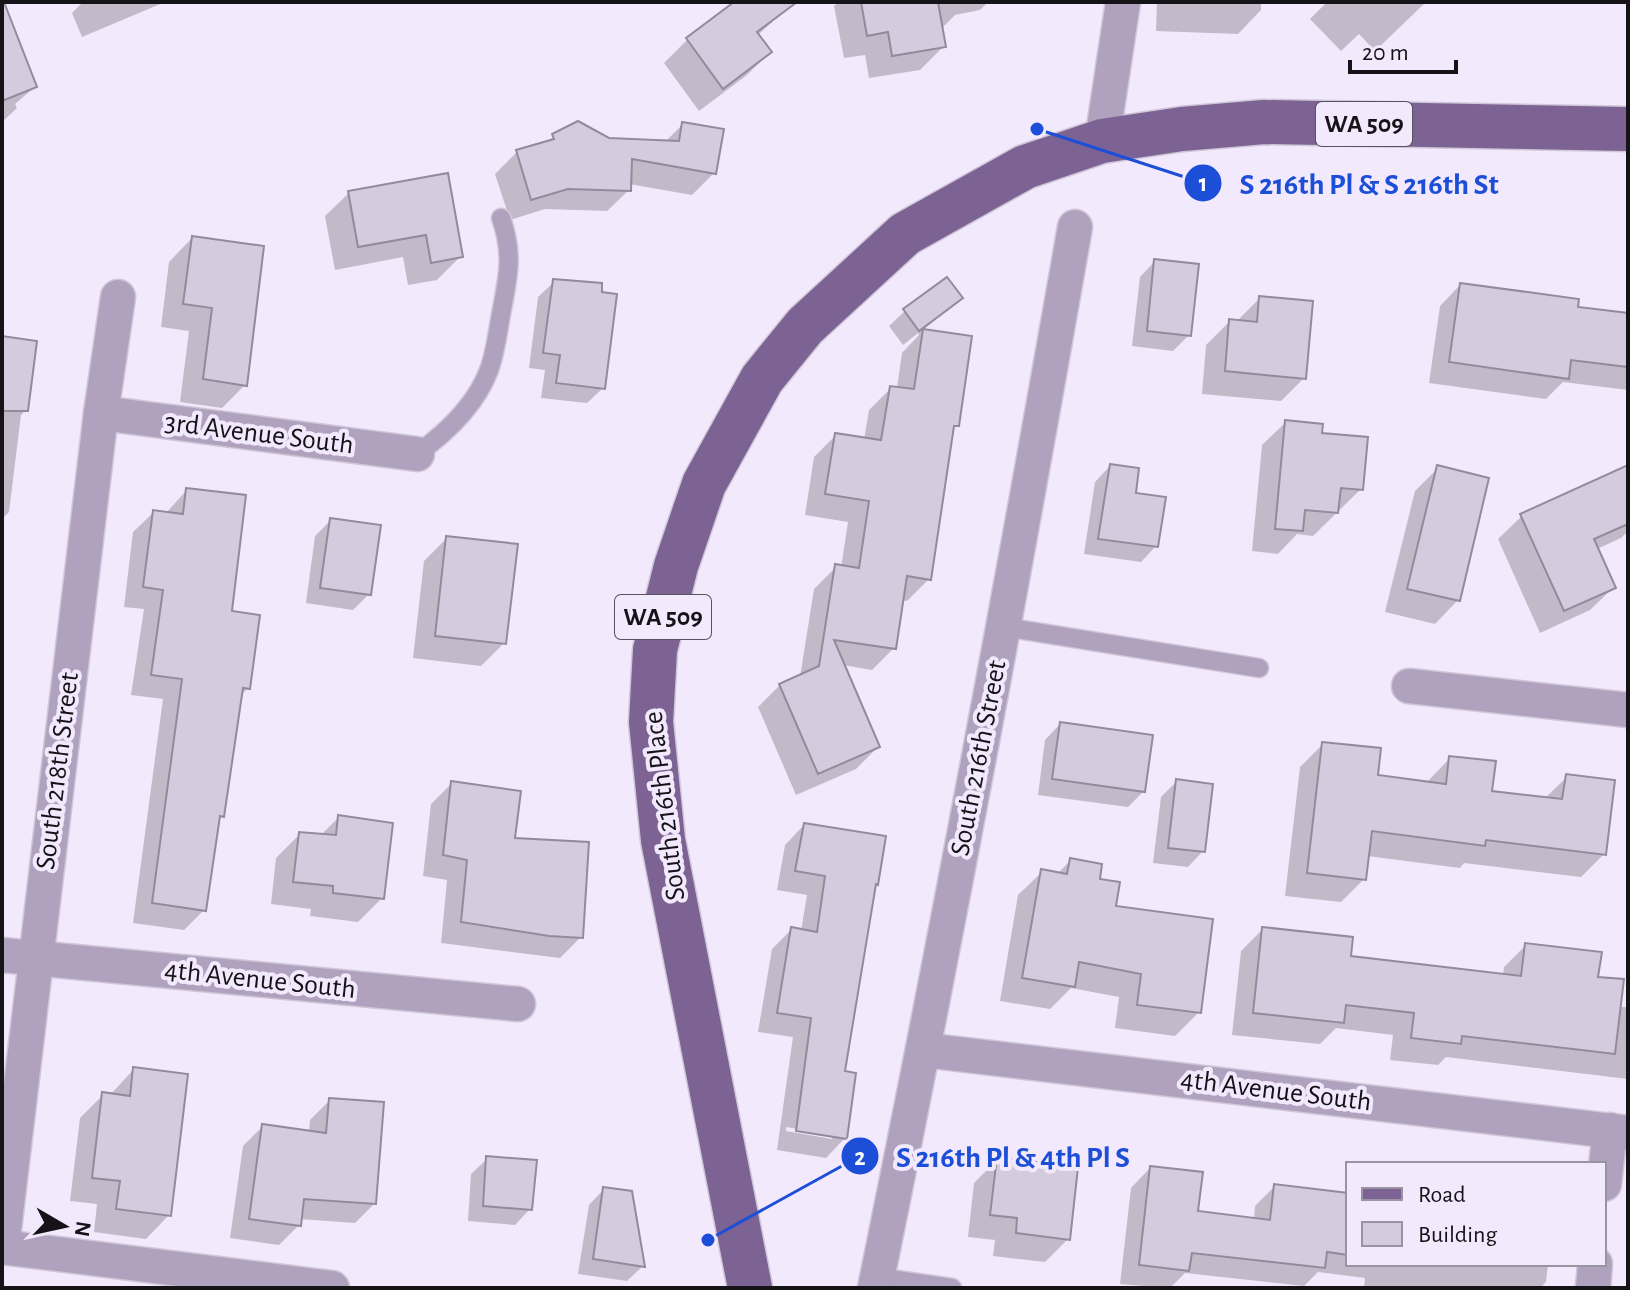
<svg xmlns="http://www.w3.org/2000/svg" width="1630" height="1290" viewBox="0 0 1630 1290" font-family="'Alegreya Sans',sans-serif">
  <rect width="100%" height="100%" fill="#f3e9fc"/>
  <g fill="#0003" fill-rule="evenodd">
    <path d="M83,2H165L82,37L72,13Z"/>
    <path d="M737,2H794L758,35L770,52L747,75L699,111L664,63L687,40Z"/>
    <path d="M838,2H988L980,10L955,15L941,29L944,46L920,70L869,78L865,55L844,58L834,6Z"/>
    <path d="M1157,2H1261V10L1238,34L1156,31Z"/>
    <path d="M1327,2H1426L1375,51L1359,34L1341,51L1310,19Z"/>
    <path d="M2,36L35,87L15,104L17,108L2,122Z"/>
    <path d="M683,124L714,173L692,195L629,184V190L607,211L545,209L510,220L495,174L517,152L546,144L554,136L664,143Z"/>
    <path d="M446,175L461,256L437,280L408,285L403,257L335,270L325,216L349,193Z"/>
    <path d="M192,238L245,385L222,408L180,402L189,331L161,327L169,262Z"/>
    <path d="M1155,261L1189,335L1173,351L1132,346L1140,277Z"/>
    <path d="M554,282L603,388L587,403L541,398L545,370L529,368L538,297Z"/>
    <path d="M1460,285L1576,309L1628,315V390L1563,382L1546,399L1429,383L1440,306Z"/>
    <path d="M960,298L922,331L970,337L957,425L951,431L929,579L907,601L901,600L894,648L872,670L843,665L878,747L856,769L796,795L758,707L780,685L800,677L814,589L836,567L841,568L848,522L805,515L814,457L836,435L864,440L869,410L891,388H897L902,353L919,335L918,333L903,345L889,326L905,311Z"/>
    <path d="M1260,298L1304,378L1281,401L1202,394L1206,345L1230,321L1236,322Z"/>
    <path d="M2,338L26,410L21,415L9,512L2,519Z"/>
    <path d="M1286,422L1320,434L1361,489L1313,536L1297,534L1278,554L1252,551L1262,445Z"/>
    <path d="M1110,466L1134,495L1156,546L1141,562L1084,554L1095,482Z"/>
    <path d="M1438,468L1458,600L1435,624L1385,612L1415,491Z"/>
    <path d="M1628,479V531L1621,538L1597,549L1614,587L1590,610L1540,633L1498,539L1522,516Z"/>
    <path d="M187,490L248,688L240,696L222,816L217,821L204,910L184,930L133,923L163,699L131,695L144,609L124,607L133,532L154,512L166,513Z"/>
    <path d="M331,520L369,594L353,610L306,603L315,536Z"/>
    <path d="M447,538L504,643L481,666L413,658L424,561Z"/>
    <path d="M1060,724L1143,792L1128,807L1038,795L1045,740Z"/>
    <path d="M1323,744L1376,776L1426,783L1450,758L1490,793L1544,799L1567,777L1604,854L1581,877L1464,863L1460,868L1367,856L1364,879L1341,902L1285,896L1300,767Z"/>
    <path d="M1177,781L1203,851L1188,867L1153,863L1161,797Z"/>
    <path d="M452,783L512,840L581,937L560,958L441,943L447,880L423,876L431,804Z"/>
    <path d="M339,817L382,898L358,922L310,916L311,909L271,904L276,858L300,834L320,836Z"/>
    <path d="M804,825L873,886L843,1073L845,1138L826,1158L777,1150L793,1037L758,1032L772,949L792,929L801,931L807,895L777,890L785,845ZM786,1127L832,1135V1139L786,1131Z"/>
    <path d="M1071,860L1199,1012L1175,1036L1115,1028L1119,997L1071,988L1050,1009L1000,1001L1018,895L1042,872L1057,874Z"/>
    <path d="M1263,929L1349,957L1503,975L1504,967L1526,945L1596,978L1619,1007H1628V1079L1446,1057L1438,1065L1390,1060L1393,1035L1336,1028L1320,1044L1232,1035L1241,951Z"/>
    <path d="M134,1069L169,1215L146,1239L94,1232L97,1204L70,1201L80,1118L103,1095H110Z"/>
    <path d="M329,1101L375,1203L355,1223L300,1219L299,1225L279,1245L230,1238L243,1146L263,1126L309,1133L310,1120Z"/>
    <path d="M487,1159L530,1209L515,1225L468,1221L471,1174Z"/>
    <path d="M998,1159L1068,1239L1045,1262L993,1256L995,1240L968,1237L974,1183Z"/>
    <path d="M1150,1168L1196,1213L1254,1220L1255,1206L1275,1186L1348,1196V1264H1548L1546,1282L1540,1288H1364L1365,1278L1318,1272L1304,1286L1185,1273L1170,1288L1120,1284L1131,1188Z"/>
    <path d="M604,1189L643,1266L627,1281L578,1274L589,1205Z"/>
  </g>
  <g fill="#d5cbde" stroke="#938a9c" stroke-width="2">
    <path d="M4,2L37,87L2,101V3Z"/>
    <path d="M734,2H797L757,32L772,52L723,89L686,38Z"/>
    <path d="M861,2H938L946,47L892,56L888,32L867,36Z"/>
    <path d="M578,121L609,138L679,141L682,122L724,129L716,174L632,159L631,191L568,189L531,200L516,150L554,139L552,134Z"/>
    <path d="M448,173L463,257L431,263L426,235L358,247L348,191Z"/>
    <path d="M192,236L264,246L247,386L203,379L212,308L183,304Z"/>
    <path d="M1154,259L1199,264L1191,336L1147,331Z"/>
    <path d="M947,277L963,298L919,331L903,309Z"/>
    <path d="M553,279L602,283V292L617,294L605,389L556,383L560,355L543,353Z"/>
    <path d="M1460,283L1579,299L1578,307L1628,313V367L1571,360L1569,379L1449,362Z"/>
    <path d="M1259,296L1313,301L1306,379L1225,371L1229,319L1257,322Z"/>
    <path d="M923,329L972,336L959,426H954L931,580L907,576L896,649L834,640L880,747L818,774L779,684L819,666L835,564L859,568L869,501L825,494L835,433L881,440L890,386L914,389Z"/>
    <path d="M2,336L37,341L28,411H2Z"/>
    <path d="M1285,420L1323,424L1322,433L1368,437L1363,490L1341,488L1338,513L1305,510L1303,531L1275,529Z"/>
    <path d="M1110,464L1139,468L1136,493L1166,497L1158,547L1098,539Z"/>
    <path d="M1437,465L1489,478L1460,601L1407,589Z"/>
    <path d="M1628,465V524L1594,539L1616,588L1564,611L1520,514Z"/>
    <path d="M186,488L246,495L232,611L260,615L250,689L243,688L224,817L220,816L206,911L152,903L182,679L151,675L163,590L143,587L153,510L183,514Z"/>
    <path d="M330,518L381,525L371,595L320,588Z"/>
    <path d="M446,536L518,544L506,644L435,636Z"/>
    <path d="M1060,722L1153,735L1145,792L1052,779Z"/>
    <path d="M1322,742L1381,748L1378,775L1446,784L1449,756L1496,761L1492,791L1562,799L1566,774L1615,780L1606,855L1486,840L1485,846L1372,831L1366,880L1307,873Z"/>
    <path d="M1176,779L1213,784L1205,852L1168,848Z"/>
    <path d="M451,781L521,791L515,838L589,842L583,938L549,936L461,922L467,860L443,855Z"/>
    <path d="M338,815L393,823L384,899L333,893V886L293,882L299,832L336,835Z"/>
    <path d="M804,823L886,836L878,885L876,884L845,1071L856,1073L847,1139L796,1131L811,1018L777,1013L791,927L817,932L825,876L795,871Z"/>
    <path d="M1070,858L1102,864L1100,879L1120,882L1116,906L1213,919L1201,1013L1137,1005L1141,974L1079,962L1075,987L1022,978L1041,869L1067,874Z"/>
    <path d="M1262,927L1353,937L1351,956L1521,976L1525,943L1602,952L1598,977L1624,979L1615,1054L1462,1036L1461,1044L1411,1038L1414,1013L1346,1005L1344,1023L1253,1013Z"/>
    <path d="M133,1067L188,1074L171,1216L116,1209L120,1181L92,1178L102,1092L130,1096Z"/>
    <path d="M329,1098L384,1102L376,1204L304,1199L301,1226L249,1219L262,1124L326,1133Z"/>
    <path d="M486,1156L537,1160L532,1210L483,1206Z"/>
    <path d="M997,1157L1078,1167L1070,1240L1016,1233L1017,1218L990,1215Z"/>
    <path d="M1150,1166L1203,1172L1198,1211L1270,1220L1274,1184L1348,1193V1255L1327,1252L1325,1268L1192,1253L1189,1271L1139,1265Z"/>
    <path d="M603,1187L632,1191L645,1267L593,1259Z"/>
  </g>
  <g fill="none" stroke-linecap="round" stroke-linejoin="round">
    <defs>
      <g id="lane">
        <path d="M417,454C446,433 476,405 489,370C496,351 498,329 502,309C509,273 513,253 501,218"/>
        <path d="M1004,627L1259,668"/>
        <path d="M877,1277L952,1288"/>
      </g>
      <g id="street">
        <path d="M1102,141L1123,2"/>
        <path d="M101,413L417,454"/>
        <path d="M1409,686L1628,710"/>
        <path d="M2,955L518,1004"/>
        <path d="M924,1050L1628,1133"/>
        <path d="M1604,1184L1610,1130"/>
        <path d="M2,1246L101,413L118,297"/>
        <path d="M2,1247L332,1288"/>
        <path d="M875,1288C947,935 1013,582 1075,227"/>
        <path d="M1593,1288L1595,1264"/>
      </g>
      <path id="primary" d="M750,1288L663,840L651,722L655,650L676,566L704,484L762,379L805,326L905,234L1025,167L1102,141L1182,129L1264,122L1628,129"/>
    </defs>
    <use href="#lane" stroke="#cfc7d8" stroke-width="21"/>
    <use href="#street" stroke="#cfc7d8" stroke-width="37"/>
    <use href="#primary" stroke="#cfc7d8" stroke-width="47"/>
    <use href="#lane" stroke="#b0a2be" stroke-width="18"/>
    <use href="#street" stroke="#b0a2be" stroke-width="34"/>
    <use href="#primary" stroke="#7d6394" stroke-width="44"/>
  </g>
  <g text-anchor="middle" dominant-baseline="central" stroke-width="8" stroke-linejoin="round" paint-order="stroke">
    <g fill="#f3e9fc" stroke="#58525c" stroke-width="2">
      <rect x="1316" y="102" width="96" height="44" rx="6"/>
      <rect x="615" y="595" width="96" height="44" rx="6"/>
    </g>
    <g font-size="26" font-weight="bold" fill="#151218">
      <text x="1364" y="124">WA 509</text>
      <text x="663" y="617">WA 509</text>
    </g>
    <g font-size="28" fill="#151218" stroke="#f3e9fc">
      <text transform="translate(259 434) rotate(7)">3rd Avenue South</text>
      <text transform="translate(979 758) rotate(-79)">South 216th Street</text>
      <text transform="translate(58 771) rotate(-83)">South 218th Street</text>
      <text transform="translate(665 806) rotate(-97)">South 216th Place</text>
      <text transform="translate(260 980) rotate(6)">4th Avenue South</text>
      <text transform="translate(1276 1091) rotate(7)">4th Avenue South</text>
    </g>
  </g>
  <path fill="none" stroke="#1d4ed8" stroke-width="3" d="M1037 129L1203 183M708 1240L860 1156"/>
  <g fill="#1d4ed8" stroke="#f3e9fc" stroke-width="3">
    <circle cx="1037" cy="129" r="8"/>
    <circle cx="708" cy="1240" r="8"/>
    <circle cx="1203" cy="183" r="20"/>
    <circle cx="860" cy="1156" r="20"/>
  </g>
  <g font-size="24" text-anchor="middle" font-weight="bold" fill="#fff">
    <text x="1203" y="191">1</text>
    <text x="860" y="1165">2</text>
  </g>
  <g font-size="30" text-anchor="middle" font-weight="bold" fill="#1d4ed8" stroke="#f3e9fc" stroke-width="8" stroke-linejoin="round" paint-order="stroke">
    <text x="1369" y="194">S 216th Pl &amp; S 216th St</text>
    <text x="1013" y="1167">S 216th Pl &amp; 4th Pl S</text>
  </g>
  <rect width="1630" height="1290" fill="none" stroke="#151218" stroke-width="8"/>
  <rect x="1346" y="1162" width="260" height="104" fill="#f3e9fc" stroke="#9a93a1" stroke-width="2"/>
  <rect x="1362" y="1188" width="40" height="12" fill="#7d6394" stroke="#9a93a1" stroke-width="2"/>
  <text x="1418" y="1202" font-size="24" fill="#151218">Road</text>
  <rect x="1362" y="1222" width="40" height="24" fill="#d5cbde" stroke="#9a93a1" stroke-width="2"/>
  <text x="1418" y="1242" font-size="24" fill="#151218">Building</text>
  <g transform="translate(64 1226) rotate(99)" stroke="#f3e9fc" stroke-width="6" paint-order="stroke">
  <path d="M0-6L14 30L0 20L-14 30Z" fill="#151218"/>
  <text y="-12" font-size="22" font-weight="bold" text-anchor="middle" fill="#151218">N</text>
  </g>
  <path d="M1350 60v12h106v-12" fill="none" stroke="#151218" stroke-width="4"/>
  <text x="1362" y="60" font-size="24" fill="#151218" stroke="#f3e9fc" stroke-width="6" paint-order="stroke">20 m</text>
</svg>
